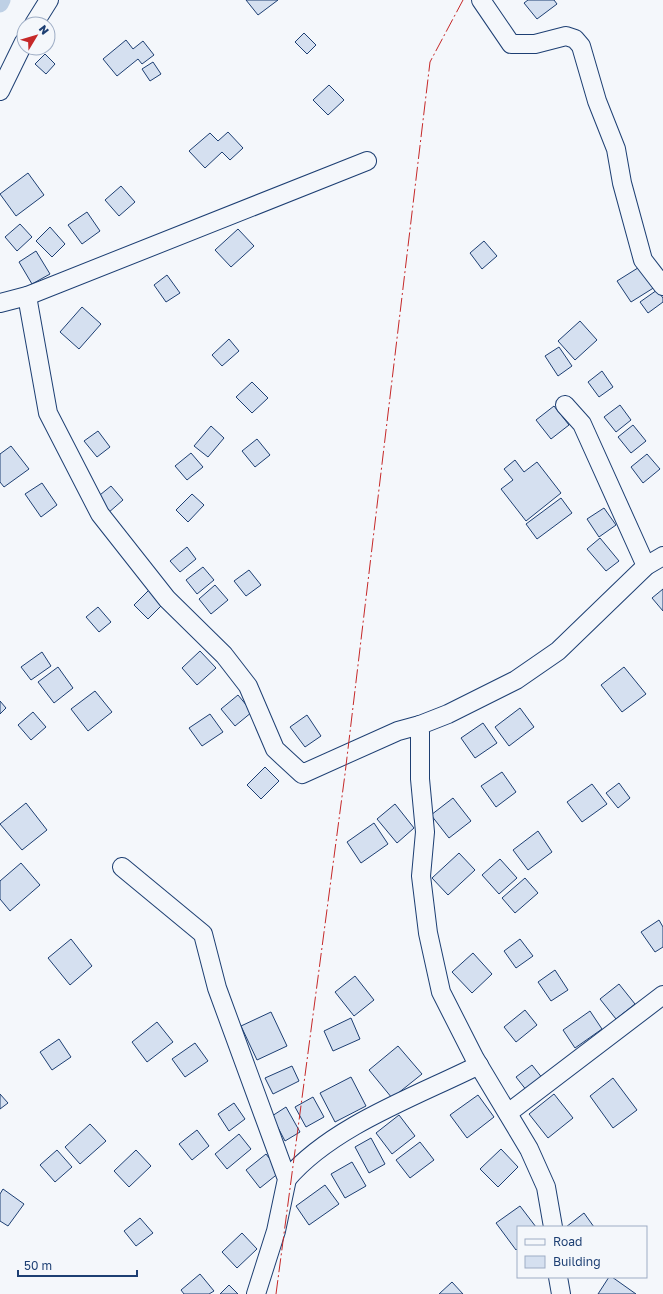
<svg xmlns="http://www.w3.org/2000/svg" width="663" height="1294" viewBox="0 0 663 1294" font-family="'Golos Text',sans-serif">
  <rect width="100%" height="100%" fill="#f4f7fb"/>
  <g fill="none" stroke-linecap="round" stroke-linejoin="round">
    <path stroke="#bed0e5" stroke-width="17" d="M0,4L2,0"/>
  </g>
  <g fill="#d5e0f0" stroke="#1d3f73">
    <path d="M246,0H278L258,15Z"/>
    <path d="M528,0H554L557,4L537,19L524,3Z"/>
    <path d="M304,33L316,45L307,54L295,42Z"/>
    <path d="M126,40L133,49L143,41L154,55L142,64L138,59L117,76L103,59Z"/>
    <path d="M45,54L55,64L46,74L35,64Z"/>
    <path d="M153,62L161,74L150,81L142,69Z"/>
    <path d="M329,85L344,100L328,115L313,100Z"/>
    <path d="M228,132L243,148L230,160L222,152L205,168L189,151L210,133L218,141Z"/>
    <path d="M28,173L44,195L16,216L0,194Z"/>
    <path d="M121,186L135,202L119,216L105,200Z"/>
    <path d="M87,212L100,231L82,244L68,225Z"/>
    <path d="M20,224L32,237L17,251L5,237Z"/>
    <path d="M50,227L65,244L52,257L36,241Z"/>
    <path d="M238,229L254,246L231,267L215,250Z"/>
    <path d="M484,241L497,256L482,269L470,253Z"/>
    <path d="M36,251L50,274L32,284L19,262Z"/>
    <path d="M641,266L655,287L631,302L617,281Z"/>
    <path d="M167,275L180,293L166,302L154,285Z"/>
    <path d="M657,290L663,298V302L648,313L640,302Z"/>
    <path d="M82,307L101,324L79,349L60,332Z"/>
    <path d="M580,321L597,340L575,360L558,341Z"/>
    <path d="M229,339L239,351L222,366L212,355Z"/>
    <path d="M559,347L572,366L558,376L545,356Z"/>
    <path d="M602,371L613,387L599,397L588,382Z"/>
    <path d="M252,382L268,398L252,413L236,397Z"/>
    <path d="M620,405L631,420L616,432L604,417Z"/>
    <path d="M554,406L569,425L551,439L536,420Z"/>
    <path d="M633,425L646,441L631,453L618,437Z"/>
    <path d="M211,426L224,438L208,457L194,446Z"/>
    <path d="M98,431L110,447L97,457L84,441Z"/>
    <path d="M257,439L270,455L255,467L242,451Z"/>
    <path d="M11,446L29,469L4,487L0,482V454Z"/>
    <path d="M191,453L203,467L187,480L175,466Z"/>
    <path d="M647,454L660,469L643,483L631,467Z"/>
    <path d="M515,460L524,472L537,462L561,493L526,521L501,489L513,480L504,469Z"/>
    <path d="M42,483L57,505L41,517L25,494Z"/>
    <path d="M111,486L123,500L108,513L95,499Z"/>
    <path d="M192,494L204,505L188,522L176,510Z"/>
    <path d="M561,498L572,513L537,539L526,524Z"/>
    <path d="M604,508L616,525L599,537L587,519Z"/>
    <path d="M600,538L619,561L606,571L587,549Z"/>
    <path d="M187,547L196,559L180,572L170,561Z"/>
    <path d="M203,567L214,580L197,594L186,580Z"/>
    <path d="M249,570L261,585L246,596L234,581Z"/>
    <path d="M215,585L228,600L211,614L199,599Z"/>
    <path d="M150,589L164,603L148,619L134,605Z"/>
    <path d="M663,589V611L652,598Z"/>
    <path d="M98,607L111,622L99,632L86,617Z"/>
    <path d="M200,651L216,668L197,685L182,668Z"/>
    <path d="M42,652L51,666L31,680L21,667Z"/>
    <path d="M58,667L73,688L54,703L38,682Z"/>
    <path d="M624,667L646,694L622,712L601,685Z"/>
    <path d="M95,691L112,712L88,731L71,709Z"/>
    <path d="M238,695L252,712L235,726L221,709Z"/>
    <path d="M0,701L6,708L0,714Z"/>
    <path d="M520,708L534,727L509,746L495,727Z"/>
    <path d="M33,712L46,727L31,740L18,725Z"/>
    <path d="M210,714L223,732L202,746L189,728Z"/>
    <path d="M307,715L321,736L305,747L290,727Z"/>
    <path d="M483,723L497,743L475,758L461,738Z"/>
    <path d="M265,767L279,781L261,799L247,785Z"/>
    <path d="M502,772L516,792L496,807L481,786Z"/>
    <path d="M619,783L630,798L618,808L606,793Z"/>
    <path d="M592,784L607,804L582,822L567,802Z"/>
    <path d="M453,798L471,821L449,838L431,815Z"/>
    <path d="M26,803L47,830L22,850L0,824Z"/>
    <path d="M395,804L414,828L397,843L377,819Z"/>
    <path d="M374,823L388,844L361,863L347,842Z"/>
    <path d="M538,831L552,852L528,870L513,850Z"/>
    <path d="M459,853L475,870L448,895L432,878Z"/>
    <path d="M500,859L517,878L499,894L482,875Z"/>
    <path d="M21,863L40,885L10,911L0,899V881Z"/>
    <path d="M525,878L538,893L515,913L502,898Z"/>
    <path d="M659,920L663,927V947L655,952L641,932Z"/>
    <path d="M71,939L92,966L70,985L48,958Z"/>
    <path d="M520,939L533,956L516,968L504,951Z"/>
    <path d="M473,953L492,974L472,993L452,972Z"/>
    <path d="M555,970L568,990L551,1001L538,982Z"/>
    <path d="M355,976L374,1000L354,1016L335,992Z"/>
    <path d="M619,984L635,1004L616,1019L600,999Z"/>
    <path d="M525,1010L537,1025L516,1042L504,1027Z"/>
    <path d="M590,1011L602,1029L575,1048L563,1030Z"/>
    <path d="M271,1012L287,1046L257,1060L241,1026Z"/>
    <path d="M351,1018L360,1039L333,1051L324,1031Z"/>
    <path d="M157,1022L173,1042L147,1062L132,1042Z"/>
    <path d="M59,1039L71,1057L52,1070L40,1052Z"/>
    <path d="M195,1043L208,1061L185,1077L172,1059Z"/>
    <path d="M398,1046L422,1074L392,1098L369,1070Z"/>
    <path d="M532,1065L543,1079L527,1091L516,1077Z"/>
    <path d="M292,1066L299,1081L273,1094L265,1078Z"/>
    <path d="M351,1077L366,1106L335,1122L320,1093Z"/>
    <path d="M613,1078L637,1110L613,1128L590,1096Z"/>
    <path d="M0,1094L8,1103L0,1109Z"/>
    <path d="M554,1094L573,1118L548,1138L529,1114Z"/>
    <path d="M478,1095L494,1117L467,1138L450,1115Z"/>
    <path d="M313,1097L324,1117L306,1127L295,1107Z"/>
    <path d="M234,1103L245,1119L229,1131L218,1114Z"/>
    <path d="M286,1107L300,1132L285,1141L272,1116Z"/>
    <path d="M399,1115L415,1136L392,1154L376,1133Z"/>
    <path d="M90,1124L106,1141L80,1164L65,1147Z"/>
    <path d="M197,1130L209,1146L192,1160L179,1144Z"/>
    <path d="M239,1134L251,1149L227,1169L215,1154Z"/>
    <path d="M371,1138L385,1164L369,1173L355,1147Z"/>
    <path d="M420,1142L434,1160L410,1178L396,1160Z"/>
    <path d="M501,1149L518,1167L498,1187L480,1169Z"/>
    <path d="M57,1150L72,1167L55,1182L40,1165Z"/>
    <path d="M136,1150L151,1166L129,1187L114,1171Z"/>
    <path d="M266,1154L280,1172L260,1188L246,1170Z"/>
    <path d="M352,1162L366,1186L345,1198L331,1174Z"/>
    <path d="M325,1185L339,1204L309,1225L296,1206Z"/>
    <path d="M3,1189L24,1204L8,1226L0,1221V1194Z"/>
    <path d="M520,1206L536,1227H518V1248L516,1250L496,1223Z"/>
    <path d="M584,1213L594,1227H566Z"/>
    <path d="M140,1218L153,1233L136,1246L124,1231Z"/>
    <path d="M242,1233L257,1249L237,1268L222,1252Z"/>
    <path d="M200,1274L214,1291L209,1294H184L181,1290Z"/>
    <path d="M609,1277H612L636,1294H598Z"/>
    <path d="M452,1282L463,1294H439Z"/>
    <path d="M229,1285L238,1294H220Z"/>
  </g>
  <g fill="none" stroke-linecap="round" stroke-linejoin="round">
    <defs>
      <g id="minor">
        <path d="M481,0L511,44H535L566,36L575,39L581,46L597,101L616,149L622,183L643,260L663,286"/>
        <path d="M34,24L49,0"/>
        <path d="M0,91L24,42"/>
        <path d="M27,296L48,413L100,514L167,599L224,655L248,686L275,749L302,774L398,731L420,725"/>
        <path d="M0,303L27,296L367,161"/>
        <path d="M565,405L582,424L646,566"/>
        <path d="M122,867L203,934L217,988L287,1179L276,1231L256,1294"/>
        <path d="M508,1113L663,995"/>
        <path d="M287,1179C332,1126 417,1096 479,1065"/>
        <path d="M553,1227L546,1187L529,1149L475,1059L441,992L428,933L421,876L425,832L420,779V725L448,714L516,680L558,651L646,566L663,556"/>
        <path d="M558,1277L561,1294"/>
      </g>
    </defs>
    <use href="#minor" stroke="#1d3f73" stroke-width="20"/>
    <use href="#minor" stroke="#f4f7fb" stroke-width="18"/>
    <path stroke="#c62828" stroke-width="1" stroke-dasharray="14 3 2 3" stroke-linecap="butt" d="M276,1294L345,774L430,62L463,0"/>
  </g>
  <rect x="517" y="1226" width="130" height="52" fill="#f4f7fb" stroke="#9eadc5"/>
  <rect x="525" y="1239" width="20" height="6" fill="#f4f7fb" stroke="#9eadc5"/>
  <text x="553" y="1246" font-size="12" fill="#1d3f73">Road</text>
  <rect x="525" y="1256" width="20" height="12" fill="#d5e0f0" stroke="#9eadc5"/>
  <text x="553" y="1266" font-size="12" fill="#1d3f73">Building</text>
  <g transform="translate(36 36) rotate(52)"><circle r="19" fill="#f4f7fb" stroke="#9eadc5"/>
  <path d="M0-3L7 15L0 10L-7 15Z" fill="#c62828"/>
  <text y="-6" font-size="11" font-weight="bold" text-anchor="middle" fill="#1d3f73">N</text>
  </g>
  <path d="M18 1270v6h119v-6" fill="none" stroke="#1d3f73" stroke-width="2"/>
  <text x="24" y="1270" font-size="12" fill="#1d3f73" stroke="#f4f7fb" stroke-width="3" paint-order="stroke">50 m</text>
</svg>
